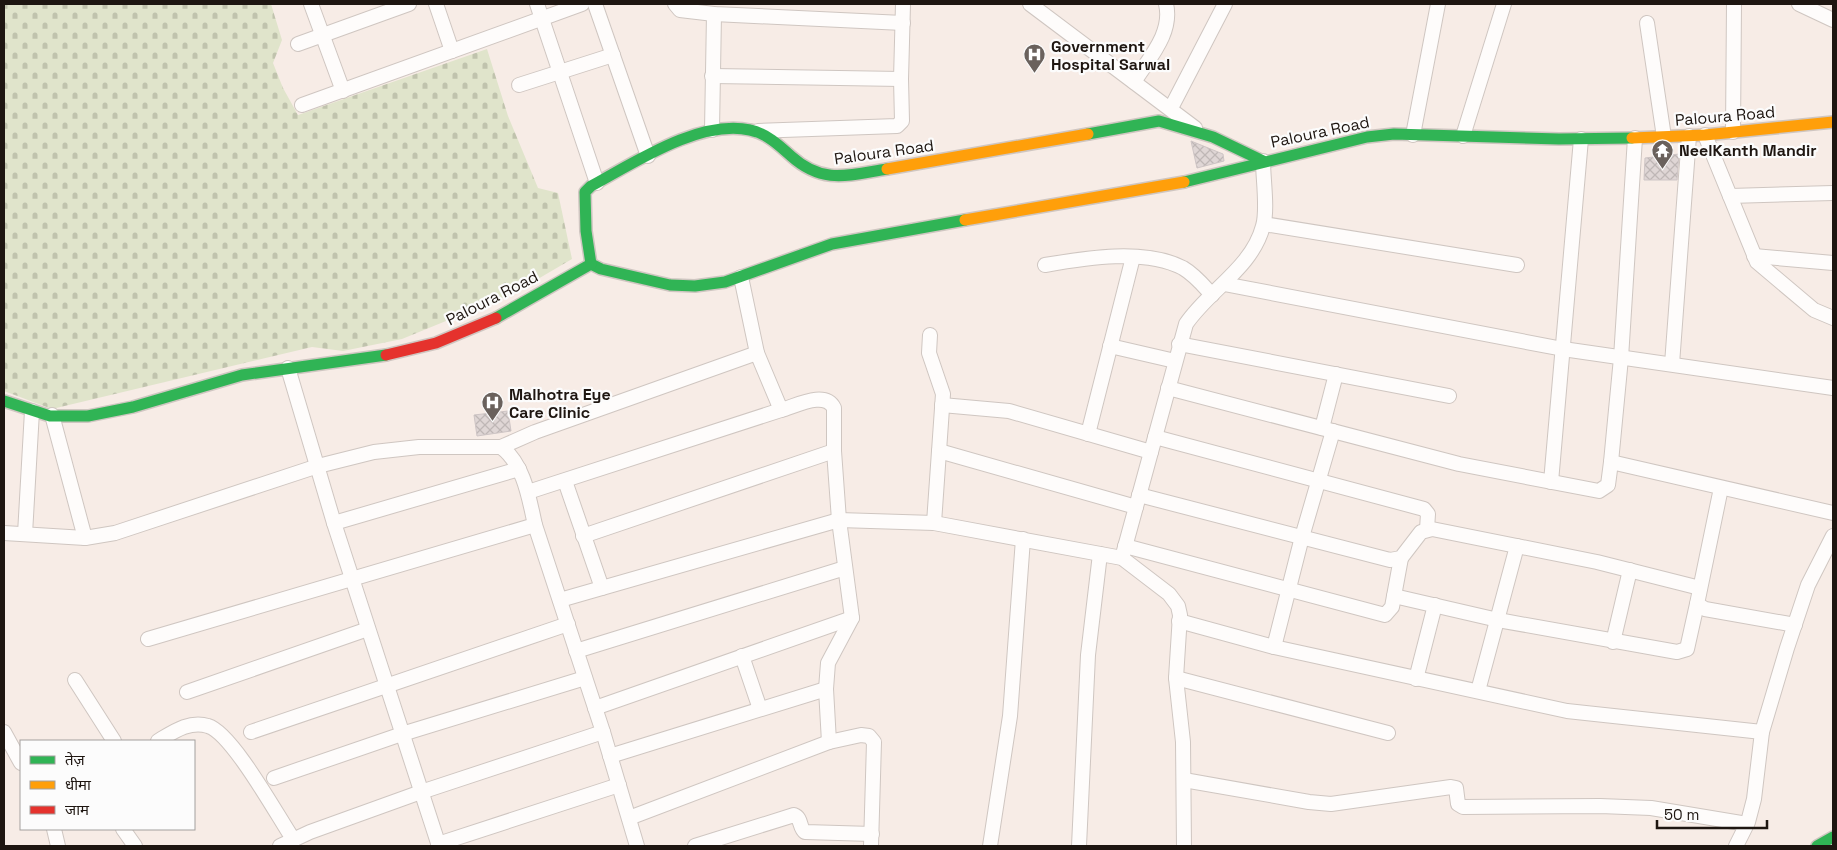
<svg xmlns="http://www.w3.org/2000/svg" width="1837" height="850" viewBox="0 0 1837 850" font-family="'Space Grotesk','Noto Sans Devanagari',sans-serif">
  <defs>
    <pattern id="cemetery-stones" width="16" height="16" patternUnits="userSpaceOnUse" patternTransform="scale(1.25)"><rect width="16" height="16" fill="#e0e4cb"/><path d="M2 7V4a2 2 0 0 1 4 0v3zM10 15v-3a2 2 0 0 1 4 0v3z" fill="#c0c3ad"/></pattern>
    <pattern id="building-cross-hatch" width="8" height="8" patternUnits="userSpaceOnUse" patternTransform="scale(1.25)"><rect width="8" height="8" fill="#dfd6d5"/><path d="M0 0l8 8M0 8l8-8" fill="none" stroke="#bfb7b6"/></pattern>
  </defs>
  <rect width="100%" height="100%" fill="#f7ece6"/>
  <path fill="url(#cemetery-stones)" d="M4,4H271L282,40L273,63L283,88L298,115L487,49L508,116L538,188L558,193L572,259L514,293L402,339L343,351L312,347L52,409L4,391Z"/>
  <g fill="url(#building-cross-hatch)" stroke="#cec5c5">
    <path d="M1191,141L1223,154L1224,161L1197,168Z"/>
    <path d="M1679,154L1677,180H1644L1645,158Z"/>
    <path d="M508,411L511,431L477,436L474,415Z"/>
  </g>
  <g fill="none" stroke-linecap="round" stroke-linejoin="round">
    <defs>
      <g id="street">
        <path d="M311,4L343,91"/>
        <path d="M436,4L452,51"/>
        <path d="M537,4L597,183"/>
        <path d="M595,4L648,156"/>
        <path d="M675,4L680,10L714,14L903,23"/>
        <path d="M1030,4L1195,128"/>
        <path d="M1799,4L1833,20"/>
        <path d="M1647,23L1664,137"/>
        <path d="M298,44L409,4"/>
        <path d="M712,76L901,79"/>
        <path d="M1134,82C1149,58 1173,33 1166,4"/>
        <path d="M519,85L613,55"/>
        <path d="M302,105L582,4"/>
        <path d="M1171,108L1225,4"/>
        <path d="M712,130L714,14"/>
        <path d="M758,131L897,126L902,121L901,79L903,4"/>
        <path d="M1733,132L1734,4"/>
        <path d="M1413,135L1438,4"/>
        <path d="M1705,135L1757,262L1814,310L1833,318"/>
        <path d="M1463,136L1504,4"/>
        <path d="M1730,196L1833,193"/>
        <path d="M1264,224L1517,265"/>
        <path d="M1754,256L1833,263"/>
        <path d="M1045,265C1086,258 1145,248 1183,268C1195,275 1203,285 1212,295"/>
        <path d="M741,277L757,353"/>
        <path d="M1224,284L1563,349L1833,388"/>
        <path d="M930,335L929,353L943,394L934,523"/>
        <path d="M1179,344L1449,396"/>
        <path d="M1110,346L1175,361"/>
        <path d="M1672,364L1689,136"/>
        <path d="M288,368L334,523L439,846"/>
        <path d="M1168,388L1459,464L1599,491L1608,485L1611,462L1833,513"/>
        <path d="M942,405L1009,411L1151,452"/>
        <path d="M52,415L85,538"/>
        <path d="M1322,428L1336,374"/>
        <path d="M1088,434L1133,257"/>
        <path d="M1155,437L1424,509L1428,514L1427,529"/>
        <path d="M501,447L535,432L757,353L781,410"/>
        <path d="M834,451L839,520L852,618L828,663L826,689L829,742L861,735L869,736L874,742L871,846"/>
        <path d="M939,451L1136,507"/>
        <path d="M1611,462L1621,358L1635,138"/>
        <path d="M565,481L602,588"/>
        <path d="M1551,482L1581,139"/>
        <path d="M1721,488L1697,604L1705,609L1795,625"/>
        <path d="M528,492L781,410C796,406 825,390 834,408V451L583,536"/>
        <path d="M1139,495L1390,560L1401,558L1421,532L1432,529L1597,562L1700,588"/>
        <path d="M334,523L519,469"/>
        <path d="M4,533L85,538L115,533L318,466L374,452L419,447H501C524,464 529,498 535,525L603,732L637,846"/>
        <path d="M25,534L32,411"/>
        <path d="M1125,546L1385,615L1392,607L1401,558"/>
        <path d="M1122,558L1186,324C1209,290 1252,268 1263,226C1268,210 1263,179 1263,161"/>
        <path d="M1394,596L1498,620L1677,652L1687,649L1697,604"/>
        <path d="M560,600L839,520L934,523L1122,558L1169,594L1178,606L1180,615L1176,678L1183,742L1184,846"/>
        <path d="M1179,621L1274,647L1567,711L1762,732"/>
        <path d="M148,639L535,525"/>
        <path d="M1613,642L1630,570"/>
        <path d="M1274,647L1302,537L1333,431"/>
        <path d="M576,651L845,568"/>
        <path d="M742,656L760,709"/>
        <path d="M1176,678L1388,733"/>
        <path d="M1416,679L1435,605"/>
        <path d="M75,680L114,741"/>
        <path d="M1478,691L1517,546"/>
        <path d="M187,692L368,629"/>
        <path d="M595,708L852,618"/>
        <path d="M4,732L21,763"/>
        <path d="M251,732L568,624"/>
        <path d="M158,741C173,732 190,720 208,726C232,733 277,815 293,839"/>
        <path d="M610,756L826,689"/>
        <path d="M274,778L402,734L585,678"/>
        <path d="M1184,780L1309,802L1331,804L1451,787L1456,788L1458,804L1463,807L1600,806L1651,808L1747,824"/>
        <path d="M629,818L829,742"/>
        <path d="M54,829L58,846"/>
        <path d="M123,829L135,846"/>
        <path d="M438,844L619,785"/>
        <path d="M280,846L310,832L421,792L603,732"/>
        <path d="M695,846L794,815C802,818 799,828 805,832L872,834"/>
        <path d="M990,846L1010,716L1023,539"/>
        <path d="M1079,846L1088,655L1100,554"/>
        <path d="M1736,846L1748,822L1754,799L1762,732L1787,648L1808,585L1833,536"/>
      </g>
      <g id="fast">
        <path d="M1088,134L1159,121L1213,137L1263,161"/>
        <path d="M1184,182L1367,137L1394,134L1559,139L1632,138"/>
        <path d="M591,264L601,269L670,285L695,286L725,282L832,244L965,220"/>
        <path d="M591,264L586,231L585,192L591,186C634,163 699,119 750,130C766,133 779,145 791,156C823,185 849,175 887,169"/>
        <path d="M496,318L591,264"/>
        <path d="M4,401L50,416H88L133,407L242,375L386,355"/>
        <path d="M1817,846L1833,837"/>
      </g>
      <g id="slow">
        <path d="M1632,138L1705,135L1833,122"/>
        <path d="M887,169L1088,134"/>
        <path d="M965,220L1184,182"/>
      </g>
      <path id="jam" d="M386,355L436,343L496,318"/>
    </defs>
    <use href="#street" stroke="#cfc6c1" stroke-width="16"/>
    <use href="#fast" stroke="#cfc6c1" stroke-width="14"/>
    <use href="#slow" stroke="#cfc6c1" stroke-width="14"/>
    <use href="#jam" stroke="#cfc6c1" stroke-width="14"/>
    <use href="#street" stroke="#fefcfb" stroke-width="14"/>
    <use href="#fast" stroke="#30b455" stroke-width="11"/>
    <use href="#slow" stroke="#ff9f0a" stroke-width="11"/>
    <use href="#jam" stroke="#e5322d" stroke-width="11"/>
  </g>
  <defs>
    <symbol id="hospital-pin" viewBox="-11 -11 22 30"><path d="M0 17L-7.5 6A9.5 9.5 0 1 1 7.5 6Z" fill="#6a615c" stroke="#fcfcfc"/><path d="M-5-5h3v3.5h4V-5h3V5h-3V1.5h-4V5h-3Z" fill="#fff"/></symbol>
    <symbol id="temple-pin" viewBox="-11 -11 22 30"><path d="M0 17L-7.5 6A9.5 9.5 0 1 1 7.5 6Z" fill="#6a615c" stroke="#fcfcfc"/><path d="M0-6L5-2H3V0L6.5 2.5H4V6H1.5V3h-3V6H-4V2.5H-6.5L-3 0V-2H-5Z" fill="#fff"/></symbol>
  </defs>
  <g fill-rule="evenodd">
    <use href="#hospital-pin" x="1022" y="42" width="25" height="34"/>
    <use href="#temple-pin" x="1650" y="138" width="25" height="34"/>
    <use href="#hospital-pin" x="480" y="390" width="25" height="34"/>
  </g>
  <g text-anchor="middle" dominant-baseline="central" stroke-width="4.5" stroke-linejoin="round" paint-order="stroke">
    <g font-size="16" font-weight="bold" fill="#1e1611" stroke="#fcfcfc" text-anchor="start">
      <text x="1051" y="46">Government<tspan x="1051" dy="18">Hospital Sarwal</tspan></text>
      <text x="1679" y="150">NeelKanth Mandir</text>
      <text x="509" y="394">Malhotra Eye<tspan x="509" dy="18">Care Clinic</tspan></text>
    </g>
    <g font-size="16" fill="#1e1611" stroke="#fcfcfc">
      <text transform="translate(1725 116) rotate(-5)">Paloura Road</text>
      <text transform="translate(1320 132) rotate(-12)">Paloura Road</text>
      <text transform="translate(884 152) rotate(-8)">Paloura Road</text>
      <text transform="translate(492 298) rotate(-27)">Paloura Road</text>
    </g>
  </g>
  <rect width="1837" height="850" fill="none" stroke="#1e1611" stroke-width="10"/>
  <rect x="20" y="740" width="175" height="90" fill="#fcfcfc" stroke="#a3a09e"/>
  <rect x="30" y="756" width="25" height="8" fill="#30b455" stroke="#a3a09e"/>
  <text x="65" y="765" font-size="15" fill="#1e1611">तेज़</text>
  <rect x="30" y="781" width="25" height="8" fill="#ff9f0a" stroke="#a3a09e"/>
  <text x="65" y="790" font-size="15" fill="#1e1611">धीमा</text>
  <rect x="30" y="806" width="25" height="8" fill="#e5322d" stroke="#a3a09e"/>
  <text x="65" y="815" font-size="15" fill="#1e1611">जाम</text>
  <path d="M1657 820v8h110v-8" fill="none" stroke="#1e1611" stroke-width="2.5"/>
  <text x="1664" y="820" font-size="15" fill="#1e1611" stroke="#fcfcfc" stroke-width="4" paint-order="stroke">50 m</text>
</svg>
